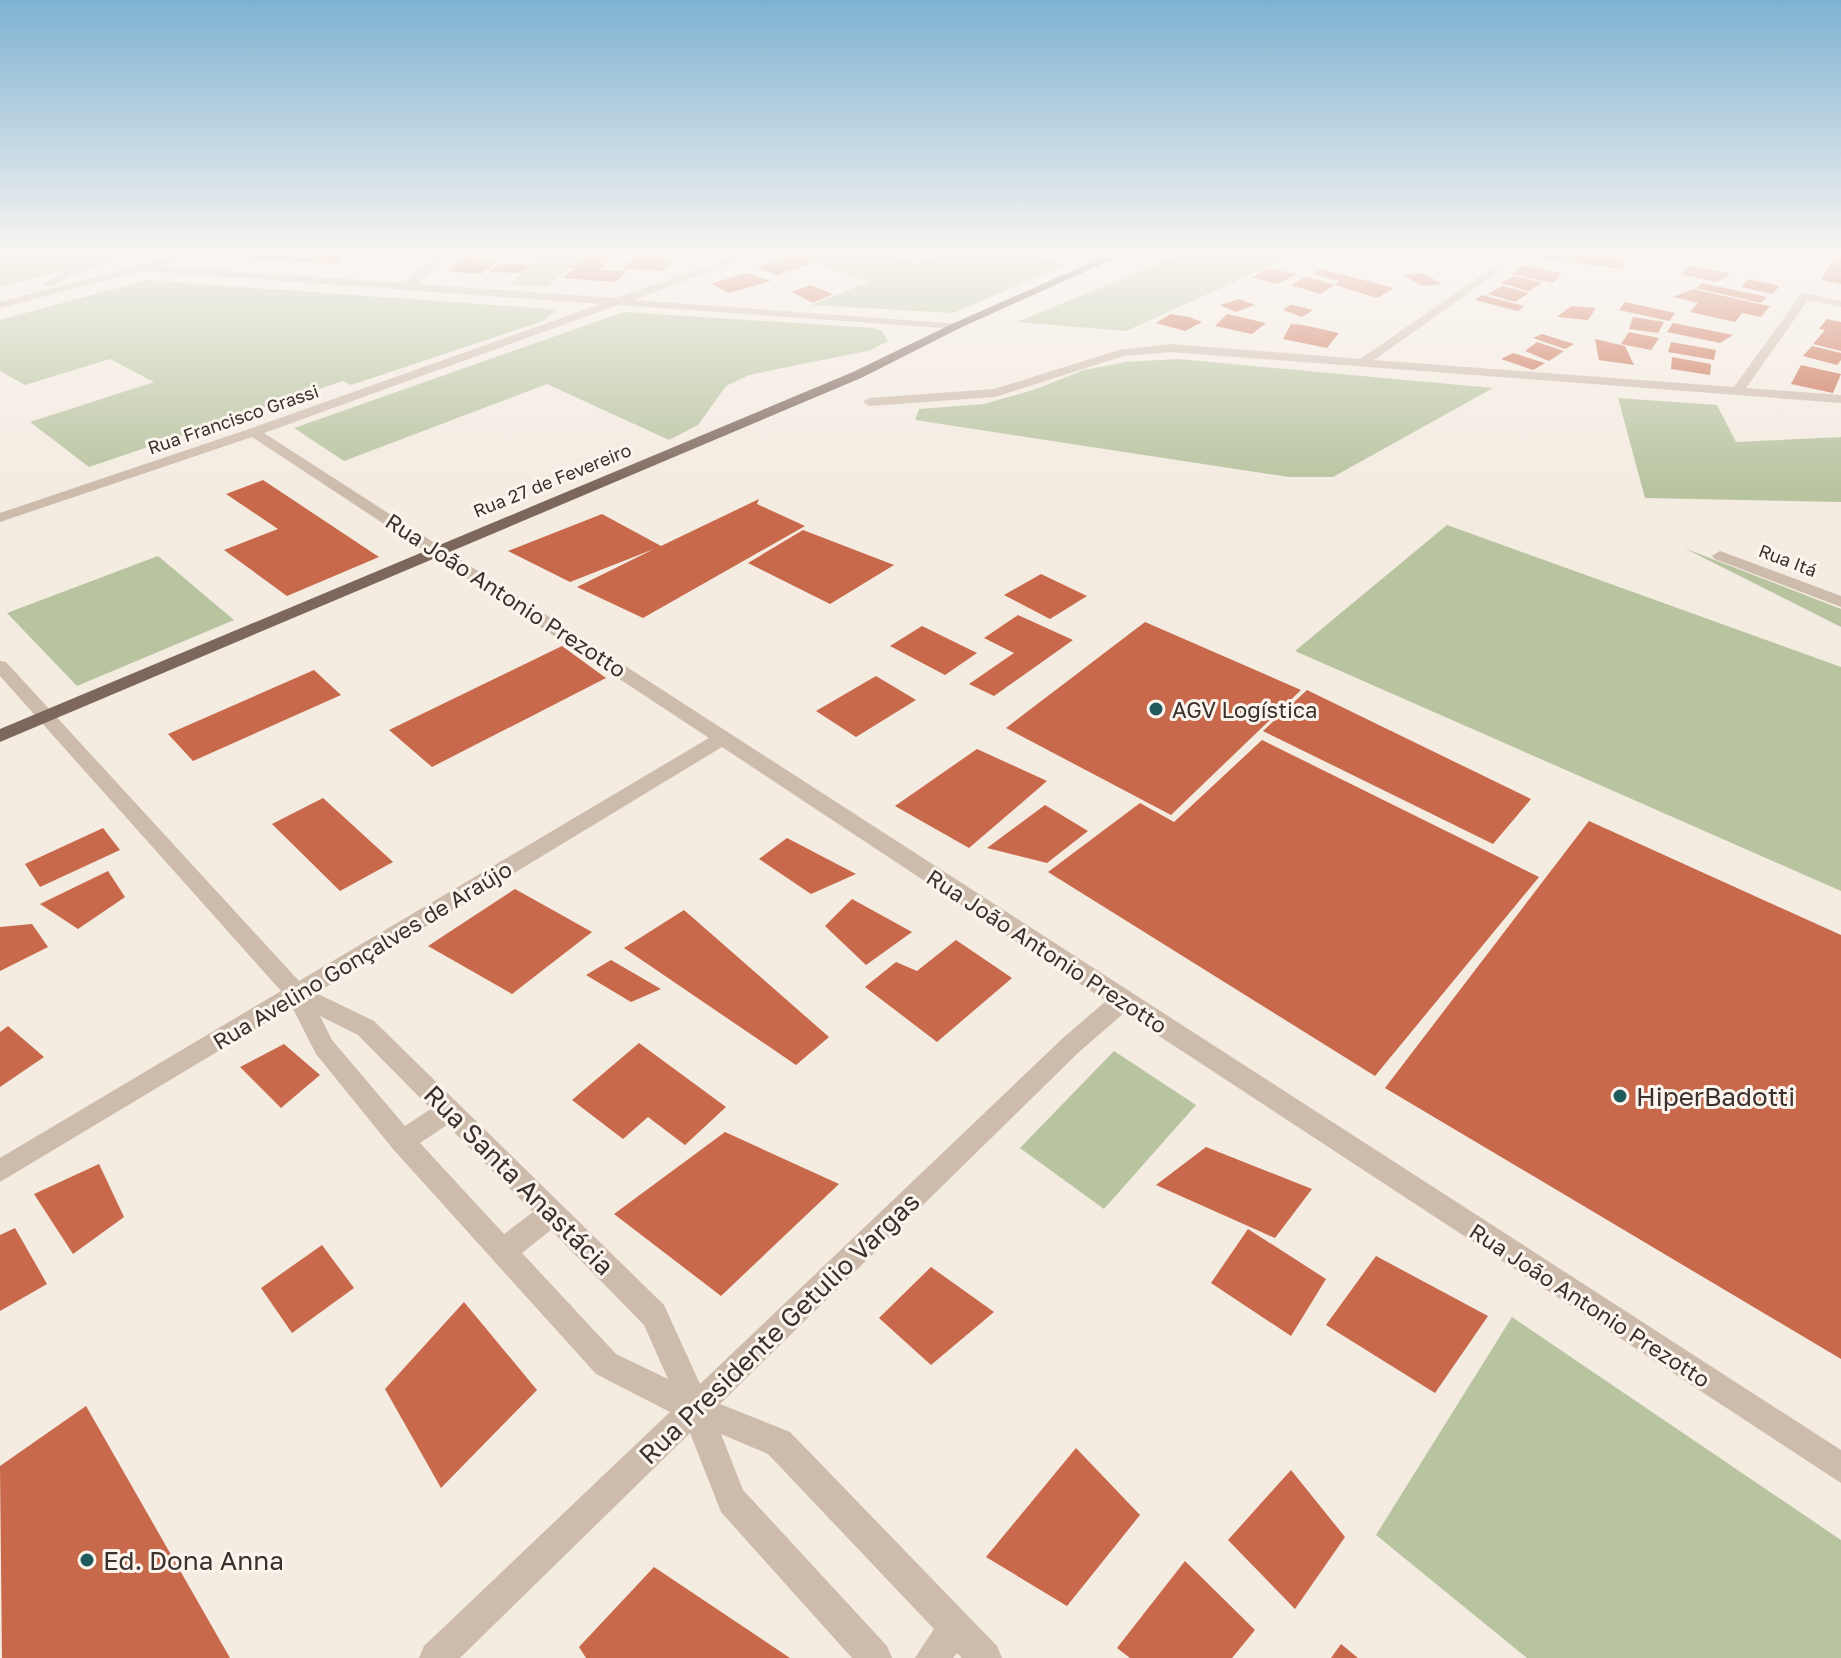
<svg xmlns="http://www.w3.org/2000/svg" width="1841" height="1658" viewBox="0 0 1841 1658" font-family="'Golos Text',sans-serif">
  <rect width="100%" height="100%" fill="#f4ebe1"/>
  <g fill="#b8c4a0">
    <path d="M0,255H118L0,287Z"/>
    <path d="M542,255H583L548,287L509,285Z"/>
    <path d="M793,255H891L917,264L939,255H1035L1066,265L953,313L811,305L869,282Z"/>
    <path d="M1179,255H1294L1126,331L1017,322Z"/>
    <path d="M146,280L548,309L556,310L543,321L351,385L343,381L89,467L30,422L154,382L110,359L25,385L0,371V320Z"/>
    <path d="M624,312L873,328L882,331L888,341L871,350L749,375L726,386L698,425L669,440L547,384L344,461L294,428Z"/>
    <path d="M1178,359L1493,388L1333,477H1289L915,420L919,409L984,404L1033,390L1084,370L1125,362Z"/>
    <path d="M1618,398L1717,405L1736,442L1841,437V502L1645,498Z"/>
    <path d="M1447,525L1841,667V891L1295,651Z"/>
    <path d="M1684,548L1841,609V627Z"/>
    <path d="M158,556L234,620L77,686L7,613Z"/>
    <path d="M1114,1051L1196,1105L1104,1209L1020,1148Z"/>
    <path d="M1512,1317L1841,1540V1658H1527L1376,1535Z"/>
  </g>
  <g fill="#c8694b">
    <path d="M246,255H350L337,264L242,258Z"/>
    <path d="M587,255H613L599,270L628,271L615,282L563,278L575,268L570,267Z"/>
    <path d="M791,255L826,259L777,275L756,267Z"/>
    <path d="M1527,255H1623V269L1527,257Z"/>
    <path d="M1836,255H1841V284L1821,280Z"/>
    <path d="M636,256L673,258L665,271L622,269Z"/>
    <path d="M465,257L500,260L481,274L447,271Z"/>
    <path d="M500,263L531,265L520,273L489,272Z"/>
    <path d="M1522,265L1562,273L1553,283L1512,274Z"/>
    <path d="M1690,266L1731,273L1717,282L1681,274Z"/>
    <path d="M1270,268L1277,270L1297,274L1278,284L1252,277Z"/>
    <path d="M1321,269L1394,288L1377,298L1335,285L1320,294L1291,285L1306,277L1335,285L1339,281L1313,274Z"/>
    <path d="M746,273L771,281L729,293L711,284Z"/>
    <path d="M1423,273L1442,284L1422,286L1403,275Z"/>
    <path d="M1514,276L1542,283L1529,291L1500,283Z"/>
    <path d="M1749,279L1780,286L1772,294L1741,287Z"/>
    <path d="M1702,283L1767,297L1761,303L1696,288Z"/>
    <path d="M810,285L833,294L813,303L792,292Z"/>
    <path d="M1502,286L1529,293L1515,302L1488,294Z"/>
    <path d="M1693,289L1764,305L1770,306L1761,317L1742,313L1735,322L1690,312L1698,303L1673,297Z"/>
    <path d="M1482,295L1524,306L1518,311L1475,300Z"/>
    <path d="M1239,299L1255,305L1236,312L1220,305Z"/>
    <path d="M1625,302L1675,313L1669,321L1619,310Z"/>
    <path d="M1290,305H1293L1313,310L1302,317L1283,310Z"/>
    <path d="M1571,306L1596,308L1588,320L1557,317Z"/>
    <path d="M1171,314L1189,317L1202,322L1185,331L1156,323Z"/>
    <path d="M1227,314L1266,323L1252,334L1215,326Z"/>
    <path d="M1633,317L1664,322L1658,333L1629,329Z"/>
    <path d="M1827,319L1841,322V351L1813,344L1825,330L1819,329Z"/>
    <path d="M1673,323L1733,335L1720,343L1667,332Z"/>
    <path d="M1291,324L1303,325L1339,333L1327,348L1283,339Z"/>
    <path d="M1629,332L1659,338L1651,350L1621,344Z"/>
    <path d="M1542,334L1574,344L1565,349L1533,338Z"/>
    <path d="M1595,339L1625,346L1634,365L1599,360Z"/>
    <path d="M1537,342L1564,351L1549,361L1525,351Z"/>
    <path d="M1671,342L1716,350L1714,360L1668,352Z"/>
    <path d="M1812,346L1841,353V360L1837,365L1803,356Z"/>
    <path d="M1513,353L1545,363L1533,370L1501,359Z"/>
    <path d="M1672,357L1711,364L1710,375L1671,369Z"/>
    <path d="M1801,365L1841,374L1833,393L1791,384Z"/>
    <path d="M263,480L379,557L287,596L224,550L278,529L226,494Z"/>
    <path d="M759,499L757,504L805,526L643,618L577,587L654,549L570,582L508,551L602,514L661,546Z"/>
    <path d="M803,530L894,565L830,604L748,563Z"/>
    <path d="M1041,574L1087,596L1050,619L1004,595Z"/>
    <path d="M1018,615L1073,640L994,696L969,684L1014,653L984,638Z"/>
    <path d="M1145,622L1301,690L1171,815L1006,728Z"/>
    <path d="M922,626L977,653L945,675L890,646Z"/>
    <path d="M562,646L606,678L432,767L389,730Z"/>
    <path d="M314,670L341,695L193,761L168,734Z"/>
    <path d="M876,676L916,700L856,737L816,711Z"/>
    <path d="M1307,690L1531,799L1493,844L1263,731Z"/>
    <path d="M1262,740L1539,877L1375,1076L1048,872L1140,803L1174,822Z"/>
    <path d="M977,749L1047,781L969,848L895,806Z"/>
    <path d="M323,798L393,862L340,891L272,824Z"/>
    <path d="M1045,805L1088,831L1047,863L987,848Z"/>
    <path d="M1589,821L1841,935V1359L1385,1088Z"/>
    <path d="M103,828L120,850L40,887L25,864Z"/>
    <path d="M787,838L856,874L811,894L759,859Z"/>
    <path d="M108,871L125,897L78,929L40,904Z"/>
    <path d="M515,889L592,932L512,994L428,946Z"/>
    <path d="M852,899L912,932L866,965L825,926Z"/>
    <path d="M684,910L829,1037L796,1065L624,948Z"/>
    <path d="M32,924L48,947L0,971V927Z"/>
    <path d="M956,940L1012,978L937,1042L865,987L896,962L917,971Z"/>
    <path d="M611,960L661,989L631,1002L586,975Z"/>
    <path d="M8,1026L44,1057L0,1087V1032Z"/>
    <path d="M639,1043L726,1107L685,1145L648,1117L623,1139L572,1100Z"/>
    <path d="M284,1044L320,1075L281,1108L240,1067Z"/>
    <path d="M725,1132L839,1184L721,1296L614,1214Z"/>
    <path d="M1206,1147L1312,1189L1275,1238L1156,1185Z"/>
    <path d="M99,1164L124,1217L73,1254L34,1194Z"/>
    <path d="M15,1228L47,1284L0,1311V1235Z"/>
    <path d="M1248,1229L1326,1279L1291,1336L1211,1283Z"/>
    <path d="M322,1245L354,1288L292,1333L261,1288Z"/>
    <path d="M1376,1256L1488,1316L1435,1393L1326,1325Z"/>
    <path d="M931,1267L994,1312L931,1365L879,1318Z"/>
    <path d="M464,1302L537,1390L441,1488L385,1389Z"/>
    <path d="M86,1406L230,1658H2L0,1466Z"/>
    <path d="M1076,1448L1140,1515L1067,1606L986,1557Z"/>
    <path d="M1291,1470L1345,1537L1295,1609L1228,1540Z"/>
    <path d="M1185,1561L1255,1630L1232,1658H1130L1117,1648Z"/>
    <path d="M654,1567L790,1658H586L579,1647Z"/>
    <path d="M1341,1644L1358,1658H1331Z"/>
  </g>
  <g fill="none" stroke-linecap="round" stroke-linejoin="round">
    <g fill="#cdbbac" fill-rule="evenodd">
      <path d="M118,255H136L75,274L51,287L42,285L67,270Z"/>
      <path d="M176,255H194L160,266L404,283L438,255H450L416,284L616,298L737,255H753L634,300L960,324V328L956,329L618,305L264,433L1841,1450V1483L1124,1013L1079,1052L720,1404L790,1432L997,1646L1002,1658H962L957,1653L953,1658H915L934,1629L768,1454L721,1434L743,1490L887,1646L892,1658H852L721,1512L690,1433L460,1658H419L424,1646L670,1412L596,1374L393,1149L316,1054L292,1007L0,1182V1158L281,991L0,676V661L6,662L299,981L709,738L252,437L0,522V513L249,429L601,304L142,271L0,308V302ZM722,747L1106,1001L1063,1038L700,1384L664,1305L374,1021L316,993ZM320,1016L358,1035L431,1109L405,1126L332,1040ZM447,1125L533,1212L504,1234L420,1143ZM551,1230L644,1325L668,1379L616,1354L522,1253Z"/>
      <path d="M1494,267L1499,270L1498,272L1374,360L1734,387L1801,294L1805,293L1841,301V307L1808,300L1746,388L1841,395V403L1171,352L1124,356L995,397L869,406L863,402L869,398L994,389L1119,350L1171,344L1360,359Z"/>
      <path d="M1720,551L1841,596V607L1715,559L1712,556Z"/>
    </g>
    <path fill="#7d675c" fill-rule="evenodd" d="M1108,255H1122L960,328L861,378L0,742V729L853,372L952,324Z"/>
  </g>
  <linearGradient id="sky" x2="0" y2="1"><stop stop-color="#7eb2d2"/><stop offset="0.52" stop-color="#faf6f2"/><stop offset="1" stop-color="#faf6f2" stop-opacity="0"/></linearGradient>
  <rect width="1841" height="487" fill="url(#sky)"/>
  <g fill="#1f5a5e" stroke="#fbf5ee" stroke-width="3">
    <circle cx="1156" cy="709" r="8"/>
    <circle cx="1620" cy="1096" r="8"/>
    <circle cx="87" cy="1560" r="8"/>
  </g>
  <g text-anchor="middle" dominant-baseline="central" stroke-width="6" stroke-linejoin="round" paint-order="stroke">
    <g font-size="18" fill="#3b302b" stroke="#fbf5ee">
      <text transform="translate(233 419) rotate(-19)">Rua Francisco Grassi</text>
      <text transform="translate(552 480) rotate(-22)">Rua 27 de Fevereiro</text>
      <text transform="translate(1788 560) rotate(21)">Rua Itá</text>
    </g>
    <g font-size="22" fill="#3b302b" stroke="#fbf5ee">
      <text transform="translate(506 595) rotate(33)">Rua João Antonio Prezotto</text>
      <text transform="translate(1047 951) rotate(33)">Rua João Antonio Prezotto</text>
      <text transform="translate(362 955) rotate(-31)">Rua Avelino Gonçalves de Araújo</text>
      <text transform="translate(1590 1305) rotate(33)">Rua João Antonio Prezotto</text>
    </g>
    <g font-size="22" fill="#3b302b" stroke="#fbf5ee" text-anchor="start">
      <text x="1172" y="709">AGV Logística</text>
    </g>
    <g font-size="26" fill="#3b302b" stroke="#fbf5ee" text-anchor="start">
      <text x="1636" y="1096">HiperBadotti</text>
      <text x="103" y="1560">Ed. Dona Anna</text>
    </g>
    <g font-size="26" fill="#3b302b" stroke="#fbf5ee">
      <text transform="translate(519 1180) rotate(45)">Rua Santa Anastácia</text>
      <text transform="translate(779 1328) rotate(-44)">Rua Presidente Getulio Vargas</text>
    </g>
  </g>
</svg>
